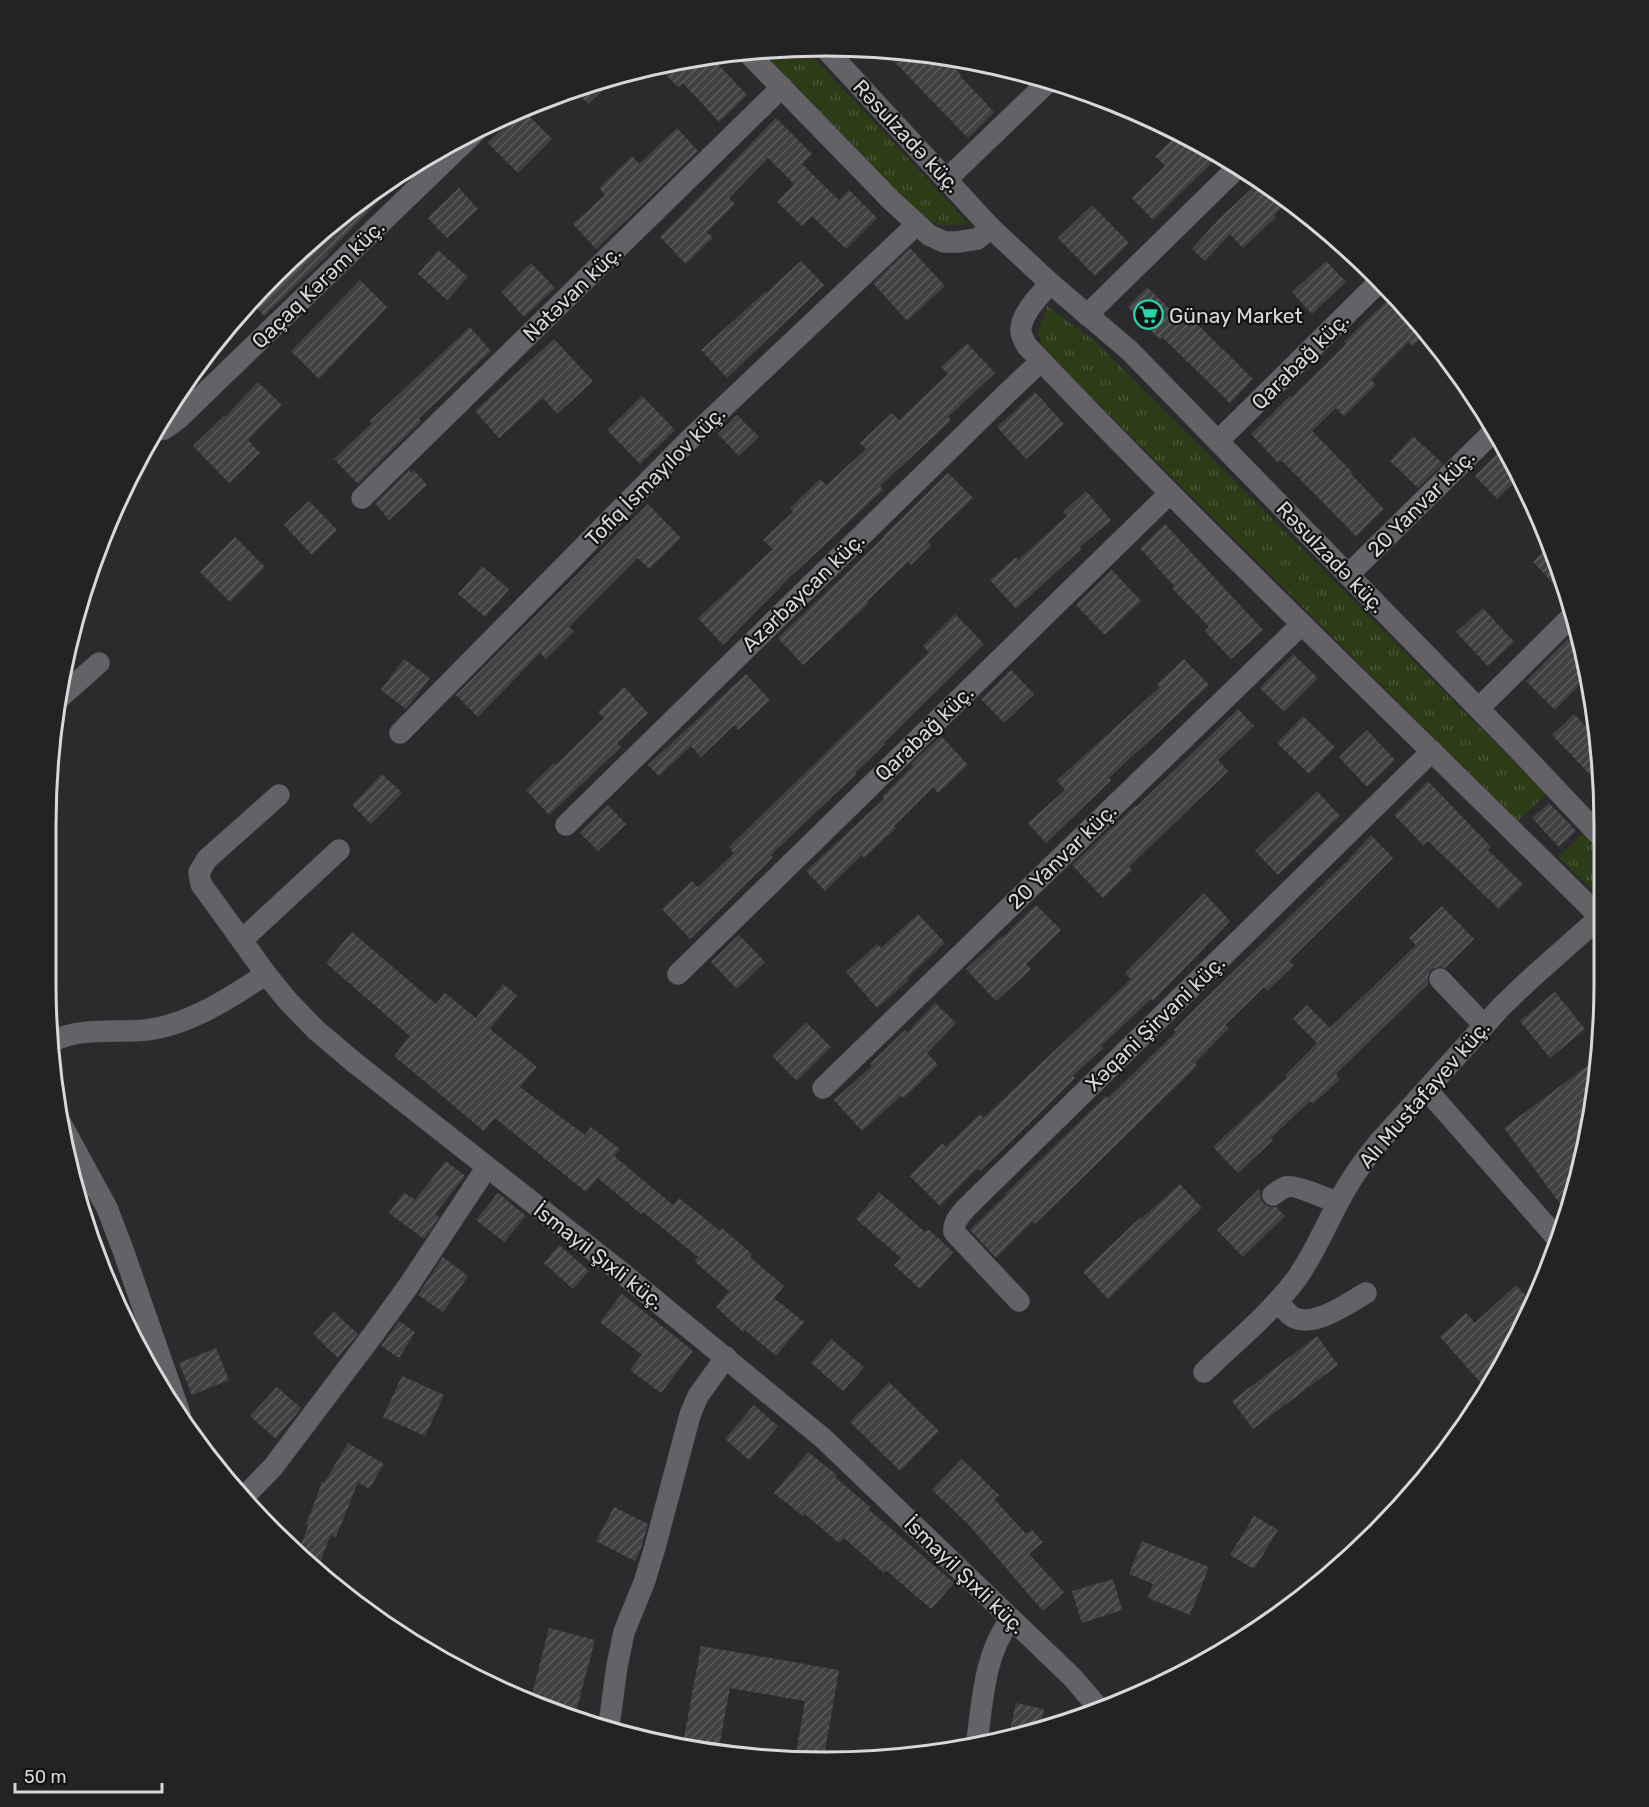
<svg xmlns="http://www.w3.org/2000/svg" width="1649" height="1807" viewBox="0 0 1649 1807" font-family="Rubik,sans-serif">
  <defs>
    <pattern id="grass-tufts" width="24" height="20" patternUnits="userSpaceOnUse" patternTransform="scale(1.5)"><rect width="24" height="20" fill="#2c3c16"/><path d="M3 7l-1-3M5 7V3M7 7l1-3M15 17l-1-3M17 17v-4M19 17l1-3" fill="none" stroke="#4a5737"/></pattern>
    <pattern id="building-hatch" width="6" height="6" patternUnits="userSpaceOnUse" patternTransform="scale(1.5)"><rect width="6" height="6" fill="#414043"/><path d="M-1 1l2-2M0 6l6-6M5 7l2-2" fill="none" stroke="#5c5b5e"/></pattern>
  </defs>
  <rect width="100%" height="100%" fill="#2b2a2d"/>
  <g fill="url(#grass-tufts)">
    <path d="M804,47L970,225H938L922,216L761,51Z"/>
    <path d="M1047,306L1096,342L1546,794L1518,821L1043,349L1038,332Z"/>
    <path d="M1584,832L1603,854L1602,899L1558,857Z"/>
  </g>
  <g fill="url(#building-hatch)">
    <path d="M884,51L944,57L961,75L960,76L994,112L968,138Z"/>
    <path d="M710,56L747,95L719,122L683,83L678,87L656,65L672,60Z"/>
    <path d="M617,77L588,104L574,90L592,84Z"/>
    <path d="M522,109L552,139L518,173L488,143Z"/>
    <path d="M776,118L812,154L802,164L839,200L849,190L877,218L846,249L812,216L802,226L777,202L794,184L768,158L729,198L735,204L707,232L713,238L686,264L660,237Z"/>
    <path d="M677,128L698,151L596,249L573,224L605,195L599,188L632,156L639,164Z"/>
    <path d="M1178,134L1219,156L1153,220L1132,198L1165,166L1155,156Z"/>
    <path d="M1261,180L1288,202L1274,215L1276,217L1243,248L1230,234L1205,261L1192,249L1220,218Z"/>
    <path d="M459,188L478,209L447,238L428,218Z"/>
    <path d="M375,190L383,197L328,253L329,254L264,316L251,301L274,273Z"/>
    <path d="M1092,205L1129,243L1095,276L1058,238Z"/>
    <path d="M910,248L945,286L907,321L873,283Z"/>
    <path d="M438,250L468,277L447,300L418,274Z"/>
    <path d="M801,261L824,285L727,378L701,350L765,292L766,293Z"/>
    <path d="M1326,261L1346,282L1312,314L1292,292Z"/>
    <path d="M531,263L555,288L524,317L501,292Z"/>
    <path d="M360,280L387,307L319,379L291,351Z"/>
    <path d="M1147,287L1186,325L1192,319L1253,379L1230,403L1163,338L1160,340L1128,307Z"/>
    <path d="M1393,295L1425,334L1413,346L1409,342L1371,380L1376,385L1344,416L1336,408L1312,431L1353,473L1351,474L1384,509L1356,536L1281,460L1278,463L1251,434L1290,396L1291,398L1346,344L1344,342Z"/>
    <path d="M470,327L491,351L419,418L421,421L358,484L334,459L372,423L370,421Z"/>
    <path d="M554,339L593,381L557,414L543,398L499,438L475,411Z"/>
    <path d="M967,343L995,373L948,417L951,420L880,486L883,490L788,579L723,645L698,618L773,549L763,540L793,512L790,508L820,479L827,485L866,449L860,443L892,413L899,420L948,374L941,367Z"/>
    <path d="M258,382L282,405L248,440L260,453L229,483L193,446L224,416L225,417Z"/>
    <path d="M1035,392L1064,424L1026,459L997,427Z"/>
    <path d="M642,396L675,430L640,464L607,430Z"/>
    <path d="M737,415L759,437L739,456L718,434Z"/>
    <path d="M1413,436L1443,464L1418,488L1390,461Z"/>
    <path d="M1503,448L1519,478L1497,499L1475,476Z"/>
    <path d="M409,470L411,473L414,470L427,485L389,520L375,503Z"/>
    <path d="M948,473L973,498L928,541L931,545L911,565L908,562L866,602L868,604L803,665L778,638L884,537L883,536Z"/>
    <path d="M1086,491L1111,520L1080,547L1081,549L1016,609L990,580L1016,557L1018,560L1067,516L1063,512Z"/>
    <path d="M309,501L337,530L312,555L284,525Z"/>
    <path d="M648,504L681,538L649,569L638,558L569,627L574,631L546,659L540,653L478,717L456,695Z"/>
    <path d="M1165,524L1263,630L1231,659L1205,631L1209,627L1172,588L1174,586L1140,548Z"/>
    <path d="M235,537L265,567L230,602L200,572Z"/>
    <path d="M1550,545L1566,597L1533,562Z"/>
    <path d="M482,566L509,589L485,617L458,594Z"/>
    <path d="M1112,570L1141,601L1105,635L1076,605Z"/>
    <path d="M1483,608L1514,642L1488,666L1456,632Z"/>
    <path d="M955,614L984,644L884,743L885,744L855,773L856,774L771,855L773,857L690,939L662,909L692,881L698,887L734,853L729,847L929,652L923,646Z"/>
    <path d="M1576,631L1589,675L1555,710L1526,681Z"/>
    <path d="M1293,654L1318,678L1284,712L1260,688Z"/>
    <path d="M404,659L430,678L406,709L381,690Z"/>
    <path d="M1184,659L1209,685L1109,778L1111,780L1046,843L1028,823L1065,790L1057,780L1160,687L1157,684Z"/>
    <path d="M1011,670L1034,694L1004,723L981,699Z"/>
    <path d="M746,674L770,700L738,730L734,725L701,757L691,746L659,776L648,765Z"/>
    <path d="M624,687L648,713L617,743L621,747L549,815L526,790L554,763L556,765L604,718L598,712Z"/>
    <path d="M1238,709L1254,726L1218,760L1228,771L1129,867L1132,870L1103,898L1072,865L1135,806L1136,807Z"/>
    <path d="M1574,714L1595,736L1600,785L1552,735Z"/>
    <path d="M1303,716L1335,747L1309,774L1277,743Z"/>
    <path d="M1367,730L1395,760L1367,787L1339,757Z"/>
    <path d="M941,736L968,765L938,793L933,787L894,826L896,828L864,858L862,855L825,891L806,871L884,799L882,797L913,766L911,764Z"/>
    <path d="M382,774L402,793L371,824L352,805Z"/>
    <path d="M1428,781L1491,847L1488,850L1523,884L1499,909L1428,841L1423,845L1394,815Z"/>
    <path d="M1317,791L1340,816L1278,875L1255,851Z"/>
    <path d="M1549,803L1576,831L1559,847L1532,818Z"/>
    <path d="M608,805L626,824L598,851L580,833Z"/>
    <path d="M1371,835L1393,858L1289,961L1294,965L1267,991L1264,987L1225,1025L1229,1028L1195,1063L1197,1066L1035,1224L1032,1222L996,1258L970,1230L1006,1195L1005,1194L1106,1096L1108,1098L1176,1032L1174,1030L1202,1002L1348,860Z"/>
    <path d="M1204,893L1230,921L1153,1001L1151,999L1101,1046L1103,1048L1073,1076L1075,1078L1033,1120L980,1171L978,1168L940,1206L910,1176L942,1143L946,1147L980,1114L983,1118L1131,979L1125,973Z"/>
    <path d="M1036,905L1061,930L1026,964L1031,969L996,1001L966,969L1001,937L1002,938Z"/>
    <path d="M1442,906L1474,939L1445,968L1438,967L1431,970L1428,976V984L1336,1074L1340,1079L1313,1104L1310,1101L1271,1138L1273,1140L1238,1173L1213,1147L1287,1077L1285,1075L1317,1043L1293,1019L1307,1005L1330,1028L1416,945L1409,938Z"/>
    <path d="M918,914L945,943L907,978L909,980L877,1008L846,972L877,944L881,948Z"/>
    <path d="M352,932L436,1004L445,993L476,1018L503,984L517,995L490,1029L537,1067L520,1087L585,1135L591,1127L620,1149L614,1156L673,1205L679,1198L720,1231L722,1228L752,1254L750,1257L784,1286L774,1298L804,1322L776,1356L745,1330L743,1332L716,1307L729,1291L694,1261L698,1257L643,1212L641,1214L598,1178L586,1192L495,1118L484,1131L394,1056L410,1036L326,963Z"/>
    <path d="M739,935L765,962L737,989L711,962Z"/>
    <path d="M1555,992L1585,1029L1550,1058L1520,1021Z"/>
    <path d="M935,1003L956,1023L927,1053L938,1065L904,1098L901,1096L862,1131L834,1100L872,1066L870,1064L905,1030L907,1033Z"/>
    <path d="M806,1022L831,1047L797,1081L772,1056Z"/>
    <path d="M1598,1058L1597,1084L1567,1213L1504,1128Z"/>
    <path d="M446,1161L465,1176L435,1214L439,1217L424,1239L389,1213L404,1192L415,1200Z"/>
    <path d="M1180,1184L1202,1208L1108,1299L1083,1272L1140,1218L1141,1219Z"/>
    <path d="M1259,1189L1261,1191L1260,1197L1263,1203L1269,1207H1276L1285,1216L1243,1257L1217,1230Z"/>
    <path d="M879,1192L925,1232L928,1229L953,1252L920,1289L894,1265L901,1258L856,1219Z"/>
    <path d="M498,1193L526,1216L504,1242L476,1220Z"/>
    <path d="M559,1245L589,1271L573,1289L544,1263Z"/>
    <path d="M443,1257L468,1276L443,1312L418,1295Z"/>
    <path d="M1516,1285L1531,1302L1502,1366L1482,1384L1440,1337L1466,1313L1475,1323Z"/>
    <path d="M622,1294L693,1351L661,1393L630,1370L642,1355L600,1322Z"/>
    <path d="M334,1312L358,1334L338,1358L313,1334Z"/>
    <path d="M399,1321L415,1332L399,1358L381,1346Z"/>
    <path d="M1317,1336L1338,1365L1253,1429L1232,1401Z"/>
    <path d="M831,1339L864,1367L843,1391L811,1363Z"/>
    <path d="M216,1348L229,1380L192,1395L179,1363Z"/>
    <path d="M402,1376L444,1395L425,1436L383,1417Z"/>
    <path d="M889,1382L939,1431L900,1471L850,1422Z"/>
    <path d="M277,1387L301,1408L276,1439L250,1416Z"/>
    <path d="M754,1405L778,1426L749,1460L725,1439Z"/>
    <path d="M348,1443L384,1464L369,1489L358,1482L336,1537L331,1535L317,1569L299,1550L308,1526L306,1525L322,1482L324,1483Z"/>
    <path d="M808,1452L837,1475L835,1477L870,1507L868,1509L954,1583L931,1609L886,1570L884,1573L844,1538L839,1543L805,1514L803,1516L774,1493Z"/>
    <path d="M962,1459L999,1495L994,1499L1026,1534L1032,1530L1043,1542L1029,1554L1064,1592L1043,1611L968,1524L932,1490Z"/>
    <path d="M614,1507L648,1524L641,1548L635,1561L596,1541Z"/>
    <path d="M1254,1516L1278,1530L1254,1569L1230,1555Z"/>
    <path d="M1142,1541L1209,1567L1190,1615L1148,1598L1153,1584L1129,1574Z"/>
    <path d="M1113,1579L1122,1610L1082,1623L1072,1591Z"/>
    <path d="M549,1628L595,1640L576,1712L531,1699Z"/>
    <path d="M701,1646L839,1670L823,1762L795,1759L805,1701L730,1688L718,1752L682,1748Z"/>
    <path d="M1016,1703L1044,1709L1041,1725L1009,1736Z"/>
  </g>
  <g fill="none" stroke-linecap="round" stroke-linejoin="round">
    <defs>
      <g id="minor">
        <path d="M822,45L991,228L1050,283L1129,350L1516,747L1604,840"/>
        <path d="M748,53L891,200L929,235L944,242H957L977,239L991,228"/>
        <path d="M947,179L1048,82"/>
        <path d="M1050,283C1040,296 1023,311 1021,328C1020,334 1024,341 1027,346C1213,542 1410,728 1602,919"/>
        <path d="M1087,315L1239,166"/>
        <path d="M156,430L164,429L178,419L476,131"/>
        <path d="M1218,441L1381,280"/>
        <path d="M362,498L782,87"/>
        <path d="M1348,575L1494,431"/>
        <path d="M56,701L99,663"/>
        <path d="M1479,708L1572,616"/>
        <path d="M400,733L690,439L916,225"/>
        <path d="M279,795L207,859L199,872L201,884L266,974L287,1000L316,1030L355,1063L621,1272L824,1439L1073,1678L1097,1706"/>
        <path d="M566,825L1005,395L1041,361"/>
        <path d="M242,940L339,850"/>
        <path d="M678,974L1170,493"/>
        <path d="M1440,979L1484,1025"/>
        <path d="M51,1042C80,1027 114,1033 146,1030C189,1025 230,998 266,974"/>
        <path d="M823,1088L1302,624"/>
        <path d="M1427,1090L1556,1237"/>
        <path d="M59,1120L107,1208L123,1250L180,1414"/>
        <path d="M1273,1195C1277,1192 1282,1188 1286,1187C1294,1184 1328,1199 1338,1203"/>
        <path d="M1019,1301L954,1232C953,1222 960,1215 966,1208L1432,751"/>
        <path d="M1278,1302C1283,1307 1289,1316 1295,1318C1316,1327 1348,1303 1366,1293"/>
        <path d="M1204,1372C1235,1342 1271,1313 1297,1278C1314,1254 1325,1227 1339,1201C1350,1180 1364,1160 1380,1141L1501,1007L1527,982L1600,917"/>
        <path d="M245,1496L273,1467L375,1332L409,1285L487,1167"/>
        <path d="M609,1725L617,1666L624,1632L644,1583L655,1547L690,1415L698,1396L726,1357"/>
        <path d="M976,1747C983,1703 983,1655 1011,1619"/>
      </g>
    </defs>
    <use href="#minor" stroke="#474648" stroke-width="22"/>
    <use href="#minor" stroke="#646266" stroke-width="21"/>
  </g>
  <defs>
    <symbol id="supermarket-ring" viewBox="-11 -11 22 22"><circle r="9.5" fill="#131314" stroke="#26d5ae" stroke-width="1.5"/><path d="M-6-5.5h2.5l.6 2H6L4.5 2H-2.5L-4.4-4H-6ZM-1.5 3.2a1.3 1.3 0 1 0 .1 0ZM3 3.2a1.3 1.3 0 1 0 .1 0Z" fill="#26d5ae"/></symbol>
  </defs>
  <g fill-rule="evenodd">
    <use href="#supermarket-ring" x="1132" y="298" width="33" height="33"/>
  </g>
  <g text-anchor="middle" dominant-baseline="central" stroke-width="4.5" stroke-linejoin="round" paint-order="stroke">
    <g font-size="21" fill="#d8d8da" stroke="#131314">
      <text transform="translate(907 136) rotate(47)">Rəsulzadə küç.</text>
      <text transform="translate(318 284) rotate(-44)">Qaçaq Kərəm küç.</text>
      <text transform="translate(572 293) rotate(-44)">Natəvan küç.</text>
      <text transform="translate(1300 361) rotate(-45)">Qarabağ küç.</text>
      <text transform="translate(655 476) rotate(-45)">Tofiq İsmayılov küç.</text>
      <text transform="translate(1421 503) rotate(-45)">20 Yanvar küç.</text>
      <text transform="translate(1331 557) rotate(46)">Rəsulzadə küç.</text>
      <text transform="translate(803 592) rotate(-44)">Azərbaycan küç.</text>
      <text transform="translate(924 733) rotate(-44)">Qarabağ küç.</text>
      <text transform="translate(1062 856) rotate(-44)">20 Yanvar küç.</text>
      <text transform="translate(1155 1023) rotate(-44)">Xəqani Şirvani küç.</text>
      <text transform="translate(1424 1094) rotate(-49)">Alı Mustafayev küç.</text>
      <text transform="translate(599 1256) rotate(38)">İsmayil Şıxli küç.</text>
      <text transform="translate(965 1575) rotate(44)">İsmayil Şıxli küç.</text>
    </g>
    <g font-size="21" fill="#d8d8da" stroke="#131314" text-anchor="start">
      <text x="1169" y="315">Günay Market</text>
    </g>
  </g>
  <path d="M0 0H1649V1807H0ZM825 56H825A769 769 0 0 1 1594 825V983A769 769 0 0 1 825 1752H825A769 769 0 0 1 56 983V825A769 769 0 0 1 825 56Z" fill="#232324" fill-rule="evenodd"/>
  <path fill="none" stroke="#d8d8da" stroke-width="3" d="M825 56H825A769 769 0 0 1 1594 825V983A769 769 0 0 1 825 1752H825A769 769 0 0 1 56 983V825A769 769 0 0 1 825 56Z"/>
  <path d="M15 1783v9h147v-9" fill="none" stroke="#d8d8da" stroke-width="3"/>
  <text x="24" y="1783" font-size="18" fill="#d8d8da" stroke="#131314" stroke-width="4.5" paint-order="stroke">50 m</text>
</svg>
